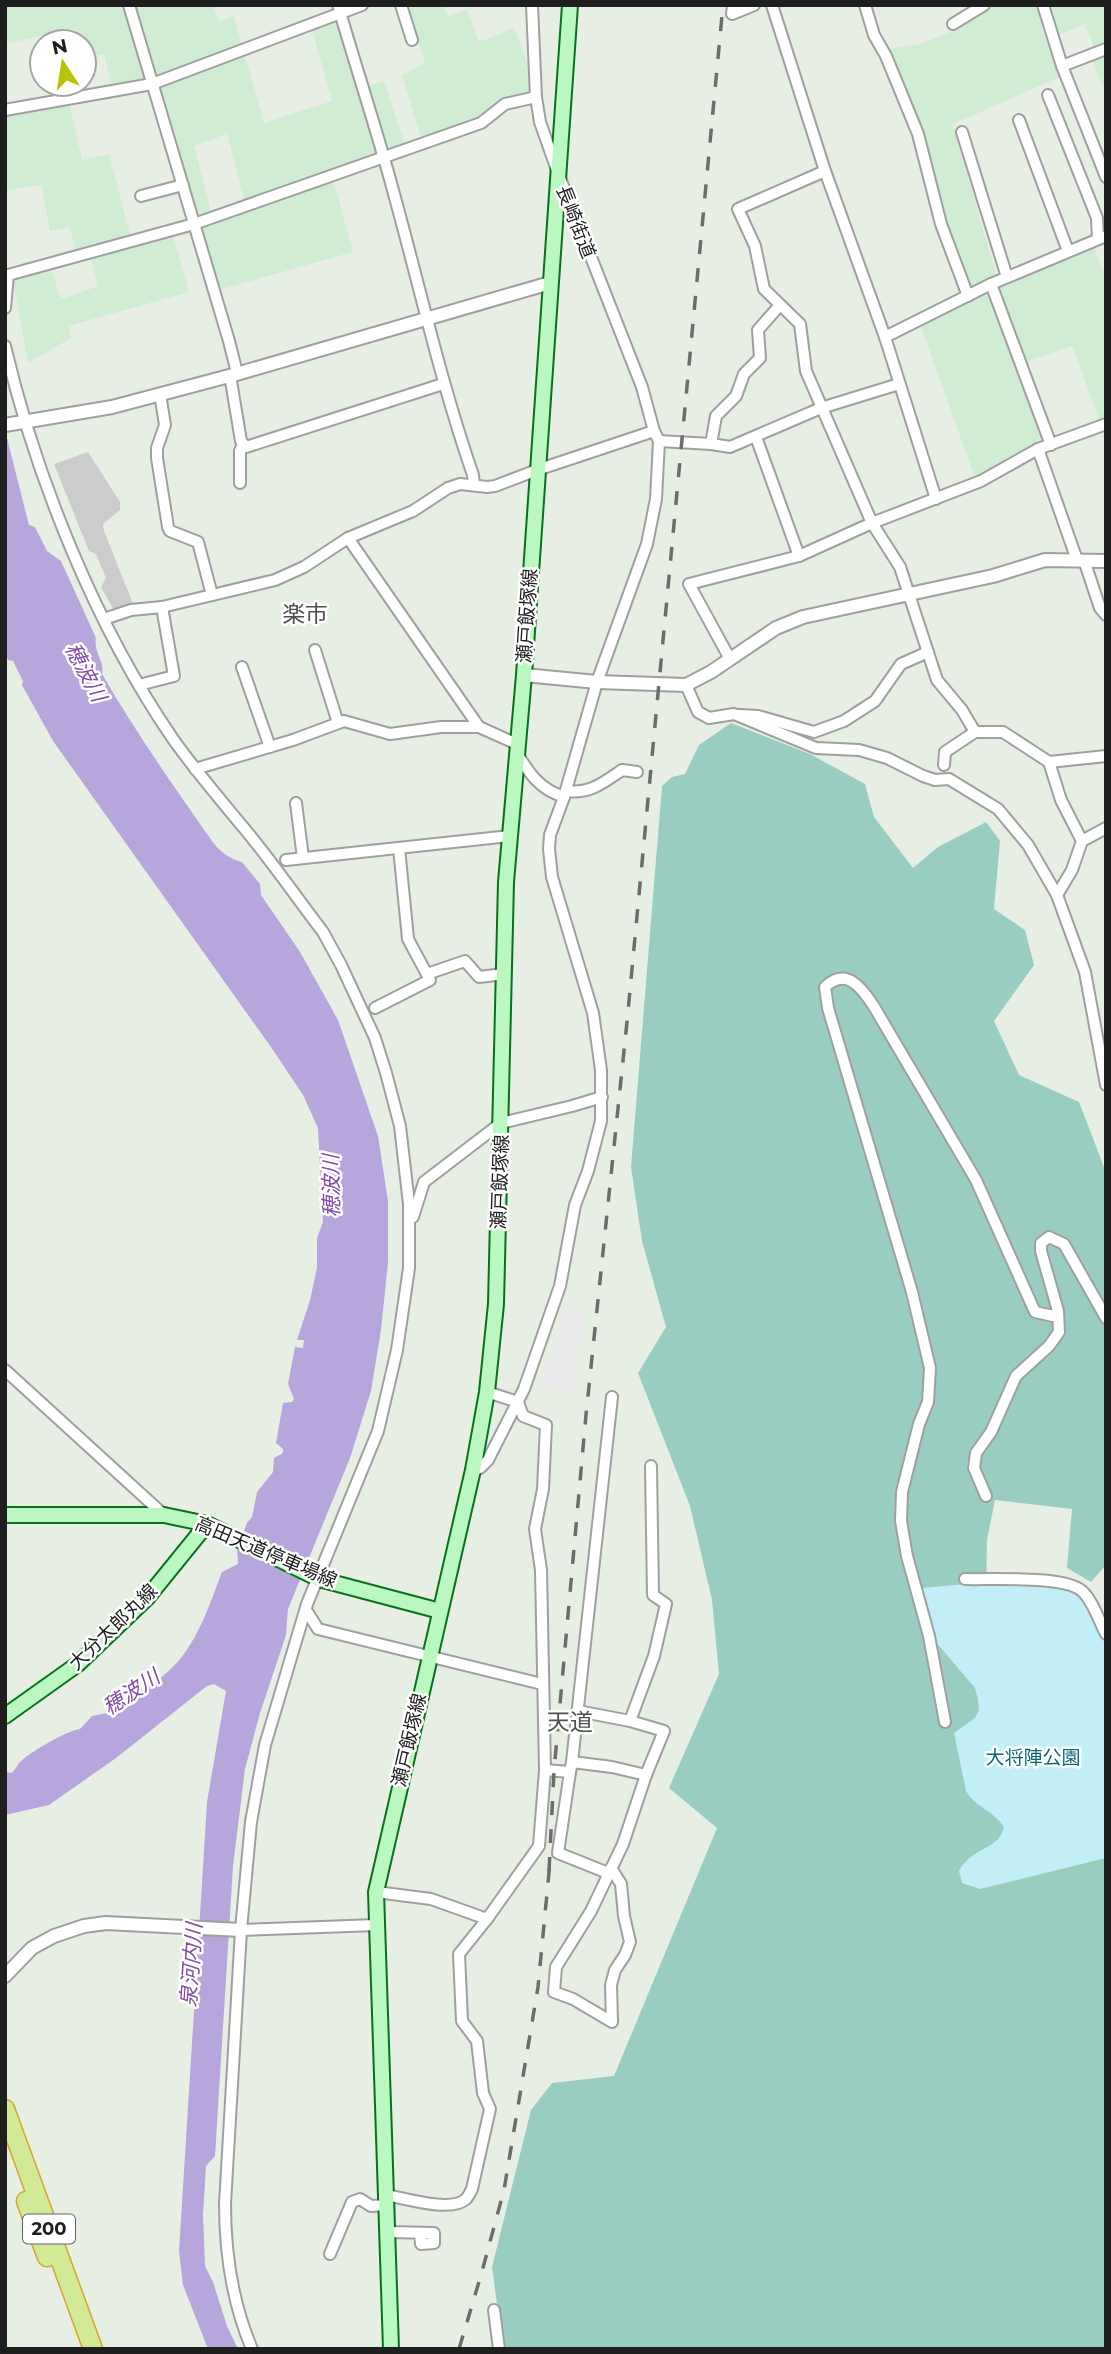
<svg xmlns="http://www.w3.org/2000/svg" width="1111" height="2354" viewBox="0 0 1111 2354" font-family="Montserrat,'Noto Sans JP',sans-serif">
  <rect width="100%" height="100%" fill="#e7efe4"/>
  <path fill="#ccc" d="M88,452L120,502V510L103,524L104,531L133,604L115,612L101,587L106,578L96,554L89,551L54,464Z"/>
  <g fill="#d0edd4" fill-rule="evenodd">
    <path d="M5,5H213L219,21L234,16L264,123L332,101L312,30L339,21L360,89L384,81L405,145L331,171L353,252L219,290L179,151L156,78L112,86L104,54L84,58V42H52L50,34L5,44ZM227,134L247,211L214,222L194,146Z"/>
    <path d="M406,5H444L448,16L467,9L479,42L514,28L529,66L532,94L505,100L473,121L421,138L402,75L425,63Z"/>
    <path d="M995,5H1037L1043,32L1062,76L953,124L997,278L970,291L944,218L925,137L883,50L920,44L956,30Z"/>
    <path d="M1046,5H1106V96L1092,58L1097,56L1085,24L1054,37Z"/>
    <path d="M69,103L82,160L109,154L133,246L173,236L189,292L69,326L71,338L28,363L13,280L51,269L61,299L98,286L89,250L76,252L70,227L50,231L41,185L5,191V115Z"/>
    <path d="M1093,245L1106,278V417L1099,419L1072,346L1016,365L1043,442L975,478L920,324L987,289Z"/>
  </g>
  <path fill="#9acdc1" d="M731,723L810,754L865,784L874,817L913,868L938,847L986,822L1000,841L994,909L1025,930L1034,965L994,1021L1019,1075L1079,1102L1104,1167L1106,1177L1104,1567L1091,1582L1067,1568L1072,1509L995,1500L987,1540L986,1591L1106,1784V2349H503L492,2267L531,2110L552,2083L614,2076L717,1828L669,1788L719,1674L712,1600L690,1506L638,1373L666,1327L642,1241L631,1167L662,786L672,777L685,774L699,745Z"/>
  <path fill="#c2eff7" d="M968,1584L1065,1588L1079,1594L1106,1645V1858L980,1889L962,1883L959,1871C971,1850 989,1850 999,1838C1002,1835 1002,1831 1004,1827C994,1811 975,1807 966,1791L954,1733L975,1718L979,1710L978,1699L975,1688L935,1641L921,1588Z"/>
  <path fill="#eaeaea" d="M567,1305L583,1309L573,1391L541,1386Z"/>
  <path fill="#b6a6db" d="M5,430L29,525L35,527L47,551L61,561L96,638C93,652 105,661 102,674C135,731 174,787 212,841C219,851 231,860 242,862L260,884L261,895L300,952L338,1020L378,1136L388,1201V1262L381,1330L371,1391L350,1458L288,1609L286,1635L260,1713L245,1769L233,1866L215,2156L206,2166L203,2215L205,2266L213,2282L227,2326L238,2349H208L183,2285L179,2251L207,1802L226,1691L214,1684L207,1686L116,1758L49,1805L5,1815V1772L12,1773C15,1770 17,1766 19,1763C28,1753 68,1730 80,1729L92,1716L113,1712L117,1706L128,1699L130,1693C135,1690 140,1691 145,1689C150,1687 155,1682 159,1679C194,1654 207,1611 222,1572L238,1564L237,1549L247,1523L252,1517L257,1492L273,1472L274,1458L283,1453V1449L276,1443L283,1403L292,1402L294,1399L288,1384L295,1347L303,1348L304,1340H297L310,1300L317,1268V1238L323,1222L318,1128L303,1095L273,1050L53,741L22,685L23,681L13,661L8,660L5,652Z"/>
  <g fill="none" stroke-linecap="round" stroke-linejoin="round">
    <defs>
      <g id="minor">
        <path d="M129,5L229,341L237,373"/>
        <path d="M338,5C356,68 377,130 394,194C420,288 441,383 473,475L474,485"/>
        <path d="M401,5L412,40"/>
        <path d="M733,5L732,14L754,5"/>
        <path d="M772,5L825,171L885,337L936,499"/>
        <path d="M865,5L874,35L886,56L918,134L941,224L968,296"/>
        <path d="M1043,5L1062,66L1106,177"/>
        <path d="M953,24L984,5"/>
        <path d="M1062,66L1106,49"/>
        <path d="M1048,95L1097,218L1098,239"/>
        <path d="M5,110L152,84L362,5"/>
        <path d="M1019,120L1068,251"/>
        <path d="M962,132L1007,277"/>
        <path d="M825,171L738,209L755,246L764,289L800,324L806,371L872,523L900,567L937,680L962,710L975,732H1003L1049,762L1106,756"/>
        <path d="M141,196L183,185"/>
        <path d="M991,284L1051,445"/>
        <path d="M5,308L8,275L194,224L481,123L505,104L536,97"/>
        <path d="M885,337L991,284L1106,236"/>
        <path d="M5,346C36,478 96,627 173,739C195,770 219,798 243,827C271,860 296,897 323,932L341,965L375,1038L386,1073L400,1126L409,1204V1268L397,1350L378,1431L307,1604L265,1745L251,1822L241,1930L225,2204C225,2254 232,2302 252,2349"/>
        <path d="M230,375L241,441L246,447L443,384"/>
        <path d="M160,394L165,425L157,448V458L168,527L170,531L198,542L212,595"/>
        <path d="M756,437L799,556"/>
        <path d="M659,441L711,444L730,447L821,408L899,384"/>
        <path d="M711,444L716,416L736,396L744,374L760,358L758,330L780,305"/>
        <path d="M1038,449L1077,560"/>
        <path d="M240,483V451L243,444"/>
        <path d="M348,538L479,727"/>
        <path d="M1084,560L1100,608L1106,615"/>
        <path d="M104,619L131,610L162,607L275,580L304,567L348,538L413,511L448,488L460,484L487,487L495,486L537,470L654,431"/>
        <path d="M315,650L338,723"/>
        <path d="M730,659L689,584L799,556L872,523L981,481L1038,449L1106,424"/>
        <path d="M242,667L270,747"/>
        <path d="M139,685L174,676L162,607"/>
        <path d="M686,685L698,712L709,718L734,714L816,748L859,750L887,758L923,776L935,780L949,779L998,809L1028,845L1057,895L1085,972L1106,1085"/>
        <path d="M740,715L758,716L814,732L844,721L875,701L901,664L928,652"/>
        <path d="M516,752C529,773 539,789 564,797"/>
        <path d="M1049,762L1061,800L1082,841"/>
        <path d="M944,765L945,752L975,732"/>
        <path d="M195,769L293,740L344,721L390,734L441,727H479L517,744"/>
        <path d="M566,791C590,794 603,783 622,770L637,772"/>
        <path d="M296,803L303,858"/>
        <path d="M286,860L510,836"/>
        <path d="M1057,895L1072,870L1082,841L1106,828"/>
        <path d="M427,974L465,961L479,977L504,974"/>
        <path d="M375,1008L430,980L408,939L399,848"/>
        <path d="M413,1217L424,1182L501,1123L572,1106L602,1097"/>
        <path d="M5,1370L164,1515"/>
        <path d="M487,1392L518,1402"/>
        <path d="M473,1470L480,1468L488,1460L524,1389L560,1286L575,1205L588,1171L601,1121V1070L593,1013L552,877L549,849L550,835L564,797L597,682L647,544L656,499L659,441L654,431L642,387L558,173L540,122L536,97L532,5"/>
        <path d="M986,1496L974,1468L976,1453L991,1432L1016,1376L1049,1346L1059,1332L1058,1311"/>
        <path d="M965,1579C991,1580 1064,1575 1082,1591C1093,1601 1099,1621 1106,1634"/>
        <path d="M306,1610L318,1629L542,1684"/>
        <path d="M578,1711L630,1721L664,1731L646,1775"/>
        <path d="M630,1721L654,1656L666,1604L653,1595L651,1466"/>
        <path d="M945,1722L929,1636L907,1556L901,1521L902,1492L919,1424L928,1402L930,1368L912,1292L828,1008L825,987C846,967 861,987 873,1005L976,1180L1035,1312L1053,1316L1058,1311L1041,1251V1243L1049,1237L1064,1244L1106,1318"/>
        <path d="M572,1762L612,1397"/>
        <path d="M545,1770L570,1772L572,1762L612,1767L646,1775L623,1844L591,1911L556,1967L554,1992L573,1999L612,2022L611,1985L615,1970L625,1955L630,1942L624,1916L621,1884L611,1868"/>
        <path d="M570,1772L558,1853L608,1873"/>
        <path d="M376,1892L431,1899L487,1919"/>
        <path d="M241,1930L376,1925"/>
        <path d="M386,2195C404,2198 451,2213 466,2199C467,2198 471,2191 472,2189L490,2109L483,2093L477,2041L462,2021L459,1954L487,1919L539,1846L545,1770L541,1570L535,1529L543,1489L546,1425L523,1416L518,1402"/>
        <path d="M387,2232L434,2233V2243L421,2244L420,2233"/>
        <path d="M330,2254L352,2202L360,2199L371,2206L387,2205"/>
        <path d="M494,2310L499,2349"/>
      </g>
      <g id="tertiary">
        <path d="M5,425L112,407L233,375L550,283"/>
        <path d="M524,675L597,682L686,685L711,672L776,628L803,617L993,576L1045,560L1106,561"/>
        <path d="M5,1976L32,1948L54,1936L84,1926L106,1923L241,1930"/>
      </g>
      <g id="secondary">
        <path d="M5,1515H164L207,1524L319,1579L440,1611"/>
        <path d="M5,1716L78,1664L147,1598L207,1524"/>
        <path d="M391,2349L376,1892L473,1470L487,1392L496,1304L506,882L524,675L570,5"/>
      </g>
      <g id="trunk">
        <path d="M5,2109L93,2349"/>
        <path d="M26,2201L47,2257"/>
      </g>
    </defs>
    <use href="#minor" stroke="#9f9f9f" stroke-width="14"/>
    <use href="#tertiary" stroke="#9f9f9f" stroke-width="16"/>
    <use href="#secondary" stroke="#08721b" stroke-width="18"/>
    <use href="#trunk" stroke="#d4a62a" stroke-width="21"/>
    <use href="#minor" stroke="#fff" stroke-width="10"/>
    <use href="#tertiary" stroke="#fff" stroke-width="12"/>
    <use href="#secondary" stroke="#baf7c1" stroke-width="14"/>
    <use href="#trunk" stroke="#d2ea96" stroke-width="18"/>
    <g stroke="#6c6c6c" stroke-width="3.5" stroke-dasharray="14 14" stroke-linecap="butt">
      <path d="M549,1871L554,1771L586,1415L627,1022L723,5"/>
      <path d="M459,2349L481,2275L504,2190L538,1987L550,1862"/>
    </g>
  </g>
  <g text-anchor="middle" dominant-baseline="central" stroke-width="5" stroke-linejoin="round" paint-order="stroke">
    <rect fill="#fff" stroke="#626262" stroke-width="2" x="23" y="2214.5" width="52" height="29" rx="5"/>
    <g font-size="18" font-weight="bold" fill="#1e1e1e">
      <text x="49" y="2229">200</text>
    </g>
    <g font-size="19" fill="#1e1e1e" stroke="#fff">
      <text transform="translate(576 222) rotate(69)">長崎街道</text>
      <text transform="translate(527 616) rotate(-86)">瀬戸飯塚線</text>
      <text transform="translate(500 1182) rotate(-88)">瀬戸飯塚線</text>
      <text transform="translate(266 1552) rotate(23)">高田天道停車場線</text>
      <text transform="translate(113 1627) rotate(-44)">大分太郎丸線</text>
      <text transform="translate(409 1740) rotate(-77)">瀬戸飯塚線</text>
    </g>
    <g font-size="19" fill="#0f6879" stroke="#fff">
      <text x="1033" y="1757">大将陣公園</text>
    </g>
    <g font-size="21" font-style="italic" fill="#834daa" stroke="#fff">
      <text transform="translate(86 672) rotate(62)">穂波川</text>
      <text transform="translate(331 1186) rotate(-91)">穂波川</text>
      <text transform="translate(131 1692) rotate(-34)">穂波川</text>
      <text transform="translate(191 1965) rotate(-86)">泉河内川</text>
    </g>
    <g font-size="23" fill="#515151" stroke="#fff">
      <text x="305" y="614">楽市</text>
      <text x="570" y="1722">天道</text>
    </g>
  </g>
  <rect width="1111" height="2354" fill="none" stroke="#1e1e1e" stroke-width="14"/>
  <g transform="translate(63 63) rotate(348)"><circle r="33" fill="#ffffff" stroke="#a5a5a5" stroke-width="2"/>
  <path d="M0-5L12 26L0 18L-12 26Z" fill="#b8c507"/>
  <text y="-10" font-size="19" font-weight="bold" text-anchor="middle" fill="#1e1e1e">N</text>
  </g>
</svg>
